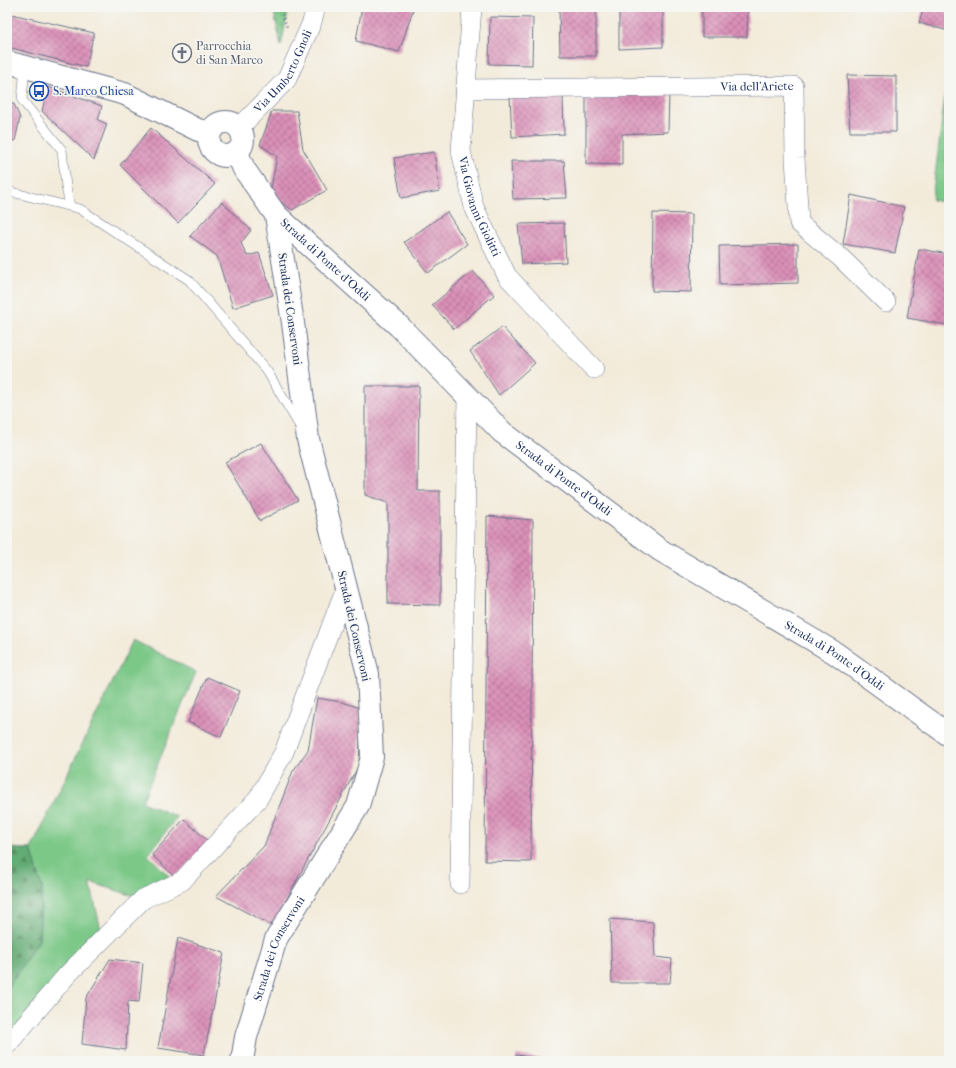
<svg xmlns="http://www.w3.org/2000/svg" width="956" height="1068" viewBox="0 0 956 1068" font-family="'IM FELL French Canon',serif">
  <defs>
    <pattern id="forest-firs" width="22" height="20" patternUnits="userSpaceOnUse"><rect width="22" height="20" fill="#64ac74"/><path d="M5 1l3.5 6h-7zM16 11l3.5 6h-7z" fill="#528c62"/></pattern>
    <pattern id="park-dots" width="8" height="8" patternUnits="userSpaceOnUse"><rect width="8" height="8" fill="#7bc887"/><path d="M2 2h.1M6 6h.1" fill="none" stroke="#64a372" stroke-width="1.8" stroke-linecap="round"/></pattern>
    <pattern id="building-cross-hatch" width="8" height="8" patternUnits="userSpaceOnUse"><rect width="8" height="8" fill="#db90b8"/><path d="M0 0l8 8M0 8l8-8" fill="none" stroke="#b17699"/></pattern>
  </defs>
  <rect width="100%" height="100%" fill="#f6f6f2"/>
  <filter id="ink" filterUnits="userSpaceOnUse"><feTurbulence type="fractalNoise" baseFrequency=".025" numOctaves="2"/><feDisplacementMap in="SourceGraphic" scale="8" xChannelSelector="R" yChannelSelector="G"/><feConvolveMatrix kernelMatrix="1 2 1 2 8 2 1 2 1" color-interpolation-filters="sRGB"/></filter>
  <filter id="wash" filterUnits="userSpaceOnUse"><feTurbulence type="fractalNoise" baseFrequency=".012" numOctaves="4" result="noise"/><feDisplacementMap in="SourceGraphic" scale="16" xChannelSelector="R" yChannelSelector="G"/><feGaussianBlur stdDeviation="0.9" result="paint"/><feColorMatrix in="noise" values="0 0 0 0 0 0 0 0 0 0 0 0 0 0 0 0 0 1.4 0 .05"/><feComposite in="paint" operator="in"/></filter>
  <g filter="url(#wash)">
    <rect width="100%" height="100%" fill="#f3ebda"/>
    <g fill="#7bc887" stroke="#4b7c72">
      <path d="M949,63V203L932,200Z"/>
      <path d="M133,640L196,672L142,802L177,817L148,855L169,876L143,899L90,882L103,939L7,1045V989L39,940L42,887L31,849Z"/>
    </g>
    <path fill="url(#forest-firs)" stroke="#406e69" d="M7,848L31,849L42,887L39,940L7,989Z"/>
    <path fill="url(#park-dots)" stroke="#4b7c72" d="M273,7H289L281,46Z"/>
    <g id="blocks">
      <g fill="url(#building-cross-hatch)">
        <path d="M362,7H414L399,52L356,41Z"/>
        <path d="M559,7H596V56H560Z"/>
        <path d="M619,7H663V47L619,49Z"/>
        <path d="M702,7H748L747,37H702Z"/>
        <path d="M924,7H949V31L919,23Z"/>
        <path d="M7,13L94,33L86,67L7,47Z"/>
        <path d="M490,17L533,18L532,65L489,64Z"/>
        <path d="M847,75L896,76V132H850Z"/>
        <path d="M48,87L102,106L98,120L107,124L94,160L42,111Z"/>
        <path d="M586,91L669,93L668,132L622,134V165L586,164Z"/>
        <path d="M563,96L564,134L512,137L510,97Z"/>
        <path d="M7,103L14,104L20,118L15,141L7,139Z"/>
        <path d="M272,111H297L303,149L327,190L292,210L270,194L277,156L260,145Z"/>
        <path d="M151,128L215,184L178,223L120,165Z"/>
        <path d="M434,152L440,191L401,198L394,158Z"/>
        <path d="M511,161H564L567,198L513,199Z"/>
        <path d="M851,195L904,207L895,253L843,244Z"/>
        <path d="M222,202L251,230L241,243L247,256L259,253L273,295L233,308L217,256L190,236Z"/>
        <path d="M447,212L467,244L428,273L404,242Z"/>
        <path d="M653,213L692,214L691,292L652,291Z"/>
        <path d="M564,223L566,262L522,264L518,224Z"/>
        <path d="M798,244V283L720,285L719,246Z"/>
        <path d="M919,249L949,254V316L947,325L907,318Z"/>
        <path d="M473,271L494,295L454,329L432,305Z"/>
        <path d="M502,327L535,363L499,395L470,351Z"/>
        <path d="M365,386H419L418,491H440V605L388,604V503L365,495Z"/>
        <path d="M261,443L298,500L260,521L225,462Z"/>
        <path d="M487,516L533,520L531,862L485,861Z"/>
        <path d="M207,677L240,691L221,737L188,722Z"/>
        <path d="M317,698L342,702L361,708L359,765L272,926L216,896L264,846L293,771L308,750Z"/>
        <path d="M184,819L210,843L175,877L152,855Z"/>
        <path d="M610,919L653,922L655,957L672,959L670,983H612Z"/>
        <path d="M178,938L224,953L204,1055L158,1048Z"/>
        <path d="M110,959L143,963L139,1002L128,1001L126,1050L82,1044L86,998Z"/>
        <path d="M516,1055L554,1060V1061H516Z"/>
      </g>
    </g>
  </g>
  <g filter="url(#ink)">
    <use href="#blocks" fill-opacity="0" stroke="#677189" stroke-width="1"/>
    <g fill="none" stroke-linecap="round" stroke-linejoin="round">
      <defs>
        <g id="service">
          <path d="M25,67L22,100L62,150L66,187L70,206"/>
          <path d="M7,191L80,209L189,280L267,371L299,425"/>
        </g>
        <g id="minor">
          <path id="s1" d="M472,7L461,151L474,207L507,276L594,369"/>
          <path id="s2" d="M465,89L794,86L795,158L799,223L841,258L886,302"/>
          <path id="s3" d="M239,128L287,79L312,22L316,7"/>
          <path d="M460,884L467,396"/>
          <path d="M7,1045L67,975L143,899L182,881L258,799L284,752L346,587"/>
        </g>
        <g id="tertiary">
          <path d="M7,62L125,94L198,130L210,132"/>
          <circle cx="226" cy="139" r="17"/>
          <path id="s4" d="M237,153L244,169L276,215L399,326L502,432L660,550L835,653L949,735"/>
          <path id="s5" d="M242,1061L246,1037L276,939L358,806L372,757L368,674L308,439L293,323L276,215"/>
        </g>
      </defs>
      <use href="#service" stroke="#677189" stroke-width="10"/>
      <use href="#minor" stroke="#677189" stroke-width="20"/>
      <use href="#tertiary" stroke="#677189" stroke-width="24"/>
      <path stroke="#677189" stroke-width="2.5" stroke-dasharray="1 3" stroke-linecap="butt" d="M279,7L287,27"/>
      <use href="#service" stroke="#fff" stroke-width="9"/>
      <use href="#minor" stroke="#fff" stroke-width="19"/>
      <use href="#tertiary" stroke="#fff" stroke-width="22"/>
    </g>
  </g>
  <defs>
    <symbol id="church-ring" viewBox="-11 -11 22 22"><circle r="9.5" fill="#f6f6f2" stroke="#6b7280" stroke-width="1.5"/><path d="M-1.2-6h2.4v3.5h3.3v2.4h-3.3V6h-2.4V-.1h-3.3v-2.4h3.3Z" fill="#6b7280"/></symbol>
    <symbol id="bus-ring" viewBox="-11 -11 22 22"><circle r="9.5" fill="#f6f6f2" stroke="#1a4fb4" stroke-width="1.5"/><path d="M-5-6H5V4H4V6H2V4H-2V6H-4V4H-5ZM-3.5-4V0h7V-4ZM-3.5 1.2v1.5H-2V1.2ZM2 1.2v1.5H3.5V1.2Z" fill="#1a4fb4"/></symbol>
  </defs>
  <g fill-rule="evenodd">
    <use href="#church-ring" x="171" y="42" width="22" height="22"/>
    <use href="#bus-ring" x="28" y="80" width="22" height="22"/>
  </g>
  <g text-anchor="middle" dominant-baseline="central" stroke-width="3" stroke-linejoin="round" paint-order="stroke">
    <g font-size="12" fill="#5b616d" stroke="#f6f6f2" text-anchor="start">
      <text x="196" y="46">Parrocchia<tspan x="196" dy="14">di San Marco</tspan></text>
    </g>
    <g font-size="12" fill="#1b2f5e" stroke="#f6f6f2">
      <text stroke="none"><textPath href="#s3" startOffset="73">Via Umberto Gnoli</textPath></text>
      <text stroke="none"><textPath href="#s2" startOffset="292">Via dell'Ariete</textPath></text>
      <text stroke="none"><textPath href="#s1" startOffset="203">Via Giovanni Giolitti</textPath></text>
      <text stroke="none"><textPath href="#s4" startOffset="140">Strada di Ponte d'Oddi</textPath></text>
      <text transform="translate(290 309) rotate(82)">Strada dei Conservoni</text>
      <text stroke="none"><textPath href="#s4" startOffset="464">Strada di Ponte d'Oddi</textPath></text>
      <text transform="translate(354 626) rotate(77)">Strada dei Conservoni</text>
      <text stroke="none"><textPath href="#s4" startOffset="788">Strada di Ponte d'Oddi</textPath></text>
      <text stroke="none"><textPath href="#s5" startOffset="119">Strada dei Conservoni</textPath></text>
    </g>
    <g font-size="12" fill="#164399" stroke="#f6f6f2" text-anchor="start">
      <text x="53" y="91">S. Marco Chiesa</text>
    </g>
  </g>
  <rect width="956" height="1068" fill="none" stroke="#f6f6f2" stroke-width="24"/>
</svg>
